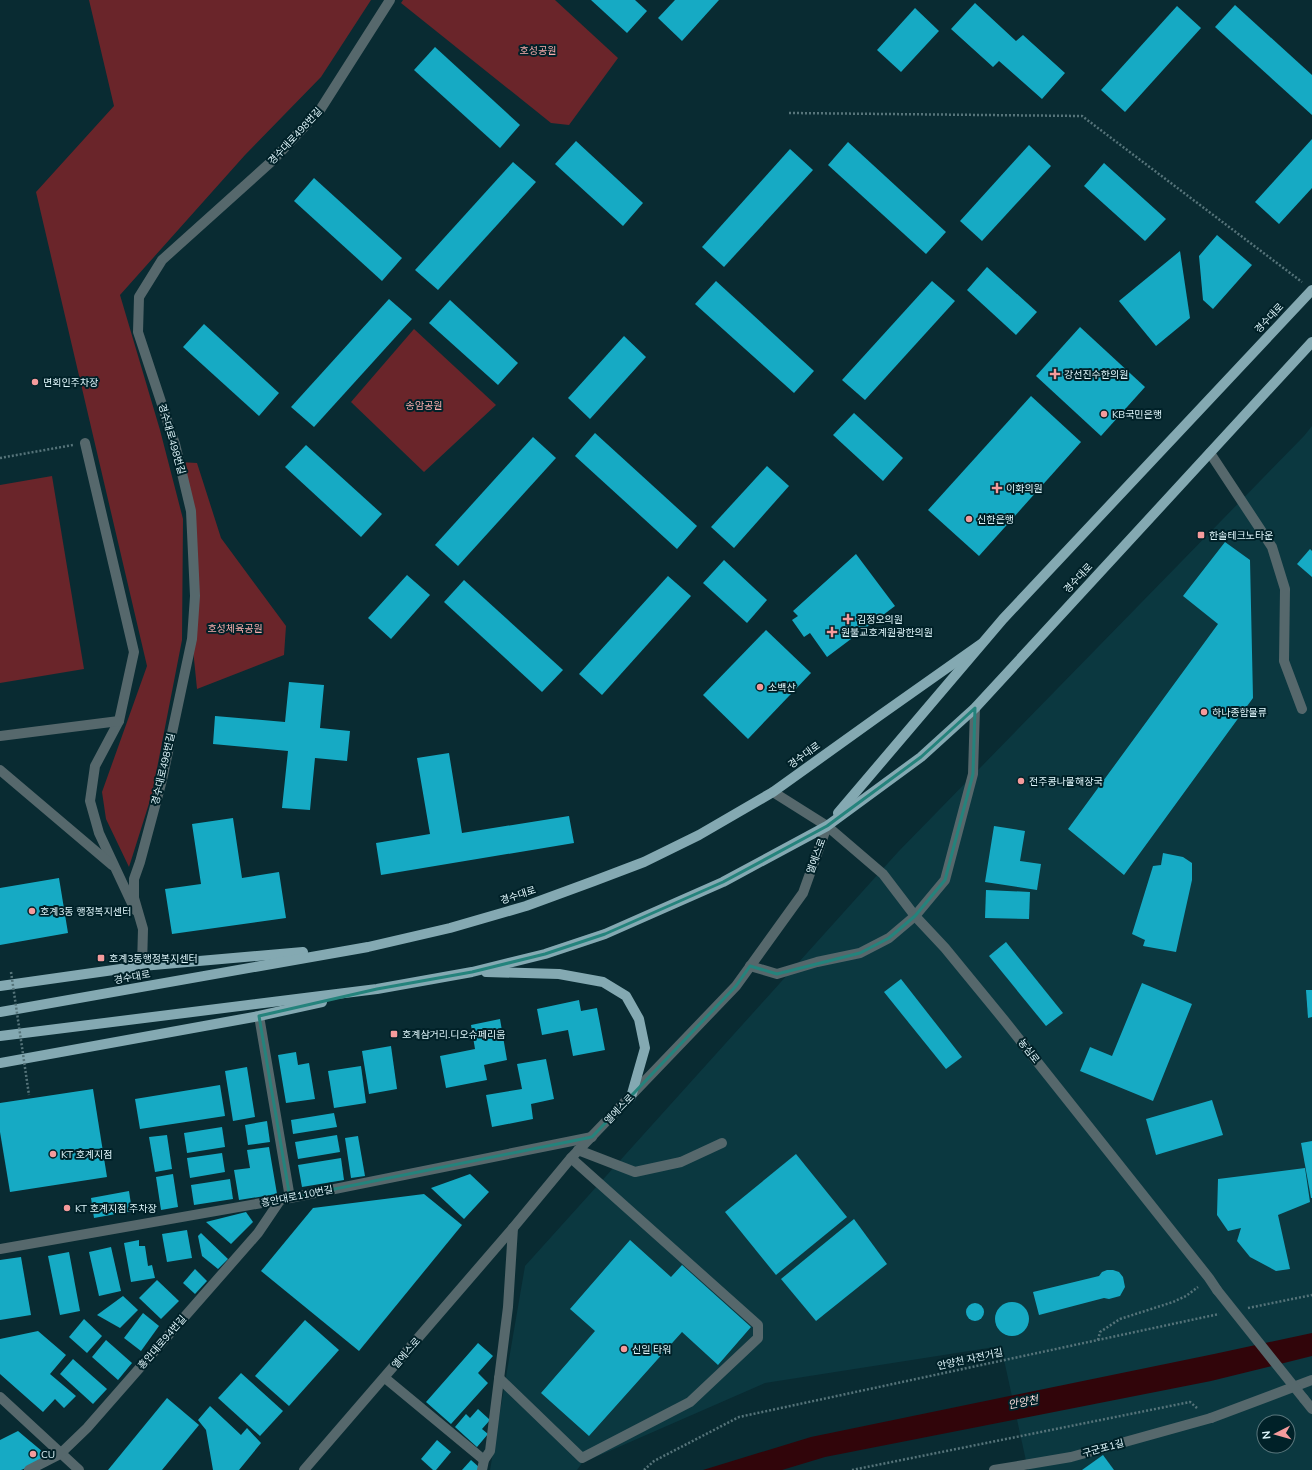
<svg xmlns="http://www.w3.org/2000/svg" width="1312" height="1470" viewBox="0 0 1312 1470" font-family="Mulish,'Noto Sans KR',sans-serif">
  <rect width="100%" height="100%" fill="#092b32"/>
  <path fill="#0b3840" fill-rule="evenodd" d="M1312,426V1470H1028L1001,1346L765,1383L582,1463L577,1470H490L525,1266L898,852L1304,436ZM1264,1422H1288V1446H1264Z"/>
  <g fill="#6a252a">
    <path d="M89,0H371L321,77L245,155L120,295L160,430L183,519L182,640L152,794L129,867L106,819L102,792L147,666L36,192L114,106Z"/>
    <path d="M403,0H555L618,58L569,125L551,123L401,3Z"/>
    <path d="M414,329L496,405L424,472L351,402Z"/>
    <path d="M179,462L197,463L221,538L286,626L284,655L197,689L192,639L191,511Z"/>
    <path d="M52,476L84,669L0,683V485Z"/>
  </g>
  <path fill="#31050a" d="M1312,1333V1356L1211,1381L825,1457L782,1470H703L811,1437L1214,1354Z"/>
  <g fill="#16aac4">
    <path d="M591,0H635L647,11L627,33Z"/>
    <path d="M675,0H719L682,41L658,18Z"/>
    <path d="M975,3L1016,41L1023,35L1065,73L1042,99L999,61L993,67L951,29Z"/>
    <path d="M1235,5L1312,75V115L1215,27Z"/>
    <path d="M1177,6L1201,28L1125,112L1101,90Z"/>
    <path d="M915,8L939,31L901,72L877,50Z"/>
    <path d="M435,47L520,125L500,148L414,70Z"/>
    <path d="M1312,139V188L1279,224L1255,202Z"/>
    <path d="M576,141L643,203L623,226L555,164Z"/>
    <path d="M848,142L946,232L926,254L828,165Z"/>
    <path d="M1029,145L1051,166L982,241L960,221Z"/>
    <path d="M790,149L813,170L724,267L702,247Z"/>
    <path d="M513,162L536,182L438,290L415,270Z"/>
    <path d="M1104,163L1166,219L1145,241L1084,186Z"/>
    <path d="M314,178L402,258L382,281L294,201Z"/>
    <path d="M1217,235L1252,265L1213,309L1203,300L1199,256Z"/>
    <path d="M1180,251L1190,318L1156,346L1119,301Z"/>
    <path d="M987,267L1037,312L1016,335L967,290Z"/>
    <path d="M716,281L814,371L794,393L695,304Z"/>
    <path d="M932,281L955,301L865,400L842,380Z"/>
    <path d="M389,299L412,319L314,427L291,407Z"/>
    <path d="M450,300L518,363L498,385L429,323Z"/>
    <path d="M204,324L279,393L259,416L183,347Z"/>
    <path d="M1080,327L1145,387L1101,436L1036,376Z"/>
    <path d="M624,336L646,357L590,419L568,398Z"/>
    <path d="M1031,396L1081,442L979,556L928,510Z"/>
    <path d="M854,413L903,458L883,481L833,435Z"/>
    <path d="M595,433L697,526L677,549L575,456Z"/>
    <path d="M533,437L556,458L458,566L435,545Z"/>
    <path d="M306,445L382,514L361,537L285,467Z"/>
    <path d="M767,466L789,486L734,548L711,527Z"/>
    <path d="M1225,542L1250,560L1253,698L1124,875L1068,829L1218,624L1183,596Z"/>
    <path d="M1310,549L1312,551V577L1297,564Z"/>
    <path d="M856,554L895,606L827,657L810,633L804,637L792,620L798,616L793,611Z"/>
    <path d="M724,560L767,600L747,623L703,583Z"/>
    <path d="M407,575L430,595L391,639L368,618Z"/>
    <path d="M668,576L691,596L602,695L579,674Z"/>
    <path d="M464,580L563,670L542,692L444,602Z"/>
    <path d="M766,630L811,673L748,739L703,695Z"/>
    <path d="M289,682L324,685L320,728L350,731L347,761L315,758L310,810L282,808L288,751L213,744L215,716L285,722Z"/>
    <path d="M449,753L462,833L569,816L574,843L381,875L376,843L430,834L417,758Z"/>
    <path d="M233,818L242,878L279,872L286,918L172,934L165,889L201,884L192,824Z"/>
    <path d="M994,826L1025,831L1020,861L1041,864L1037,890L985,882Z"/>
    <path d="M1163,853L1183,857L1192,863V880L1176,952L1143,946L1145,940L1132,934L1153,866L1161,865Z"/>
    <path d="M59,878L68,933L0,945V888Z"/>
    <path d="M986,890L1030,892L1029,919L985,918Z"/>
    <path d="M1006,942L1063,1013L1046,1026L989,956Z"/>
    <path d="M901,979L962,1057L946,1069L884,992Z"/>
    <path d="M1142,983L1192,1004L1153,1101L1080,1071L1090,1047L1112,1056Z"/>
    <path d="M1306,990H1312V1017L1308,1018Z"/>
    <path d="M579,1000L581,1011L597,1008L605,1050L573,1056L568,1030L542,1035L537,1009Z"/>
    <path d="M500,1019L507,1060L484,1065L487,1080L446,1088L440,1056L475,1049L471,1025Z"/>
    <path d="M391,1046L397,1089L369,1094L362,1051Z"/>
    <path d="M296,1052L298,1065L309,1063L315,1099L286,1103L278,1055Z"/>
    <path d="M546,1059L554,1099L531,1104L533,1119L492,1127L486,1095L522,1089L517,1064Z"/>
    <path d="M361,1066L366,1103L334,1108L328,1071Z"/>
    <path d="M247,1067L255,1117L233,1121L225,1071Z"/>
    <path d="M220,1085L225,1116L140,1129L135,1099Z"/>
    <path d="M93,1089L107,1177L10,1192L0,1132V1103Z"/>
    <path d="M1212,1100L1223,1135L1156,1155L1146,1119Z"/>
    <path d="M334,1113L337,1127L293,1134L291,1120Z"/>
    <path d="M267,1121L270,1142L248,1145L245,1125Z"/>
    <path d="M222,1127L225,1147L187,1153L184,1133Z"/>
    <path d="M167,1135L172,1169L155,1172L149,1137Z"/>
    <path d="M337,1135L340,1152L298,1159L295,1142Z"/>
    <path d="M358,1136L365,1176L351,1178L345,1138Z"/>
    <path d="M1312,1141V1198H1311L1301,1143Z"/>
    <path d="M269,1147L277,1194L239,1200L234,1170L250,1168L247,1150Z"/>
    <path d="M222,1153L225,1172L190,1178L187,1158Z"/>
    <path d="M796,1154L847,1217L776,1275L725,1212Z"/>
    <path d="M341,1158L344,1180L302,1187L298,1165Z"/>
    <path d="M1305,1168L1310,1202L1278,1215L1290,1269L1276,1271L1250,1257L1237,1241L1241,1228L1228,1231L1217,1215L1218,1179Z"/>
    <path d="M173,1174L178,1207L161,1210L156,1177Z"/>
    <path d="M470,1174L489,1192L464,1219L431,1188Z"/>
    <path d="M230,1179L233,1199L194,1205L191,1185Z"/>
    <path d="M129,1191L132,1211L94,1218L91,1198Z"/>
    <path d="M424,1194L462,1225L359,1351L261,1271L313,1208Z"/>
    <path d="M246,1212L253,1222L231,1244L206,1222Z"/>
    <path d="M854,1219L887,1264L816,1321L781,1279Z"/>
    <path d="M187,1230L192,1258L167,1262L162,1234Z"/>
    <path d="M201,1233L228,1259L218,1269L202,1256L198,1236Z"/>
    <path d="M139,1240V1246H145L148,1266L152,1265L155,1278L131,1282L124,1243Z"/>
    <path d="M630,1240L671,1277L682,1265L751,1327L718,1365L682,1332L589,1436L541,1393L595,1331L570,1309Z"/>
    <path d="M111,1247L121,1291L99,1296L89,1252Z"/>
    <path d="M69,1252L80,1311L60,1315L48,1256Z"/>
    <path d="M21,1257L31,1315L0,1320V1260Z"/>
    <path d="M195,1269L207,1281L195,1294L183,1283Z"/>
    <path d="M1107,1270H1113L1119,1272L1123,1277L1125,1287L1120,1296L1109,1299L1104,1298L1039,1315L1033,1292L1099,1276L1102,1272Z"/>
    <path d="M157,1280L179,1301L161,1319L139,1298Z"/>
    <path d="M123,1296L138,1310L120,1328L97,1315Z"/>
    <circle cx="1012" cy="1319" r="17"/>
    <circle cx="975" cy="1312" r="9"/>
    <path d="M143,1313L159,1326L141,1351L124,1338Z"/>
    <path d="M84,1319L102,1336L87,1353L69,1337Z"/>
    <path d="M305,1320L339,1350L289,1406L255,1376Z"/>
    <path d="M38,1331L66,1355L50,1374L76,1396L64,1408L55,1399L43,1412L0,1374V1339Z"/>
    <path d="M106,1340L132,1363L118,1380L92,1357Z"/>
    <path d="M478,1343L493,1356L478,1373L488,1383L451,1424L426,1402Z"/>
    <path d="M73,1359L107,1389L93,1404L60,1374Z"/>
    <path d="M241,1373L283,1411L260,1436L218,1398Z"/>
    <path d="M167,1398L199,1425L162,1470H108Z"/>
    <path d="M210,1406L241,1435L247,1428L261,1443L239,1470H213L206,1430L198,1420Z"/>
    <path d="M478,1409L490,1420L482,1429L488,1434L477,1447L455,1427L466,1414L470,1418Z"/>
    <path d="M18,1431L43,1452L41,1462L21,1470H0V1440Z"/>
    <path d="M437,1440L451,1452L436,1470H433L421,1459Z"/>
    <path d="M1103,1455L1114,1470H1082Z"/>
    <path d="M471,1460L480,1468L479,1470H462Z"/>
  </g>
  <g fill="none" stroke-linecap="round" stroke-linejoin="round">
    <g stroke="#56747a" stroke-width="2.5" stroke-dasharray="2 2" stroke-linecap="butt">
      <path d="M789,113L1082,116L1302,282"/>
      <path d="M0,458L73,445"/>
      <path d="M1248,1308L1312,1295"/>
      <path d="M1098,1340L1100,1332L1120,1319L1173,1302L1186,1296L1198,1287"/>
      <path d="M644,1470L654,1461L739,1417L1219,1314"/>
      <path d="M852,1470L1190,1402L1197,1408"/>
    </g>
    <g stroke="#56686c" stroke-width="10">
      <path d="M85,443L134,652L119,721L95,766L90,801L99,833L135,910"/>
      <path d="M1210,453L1272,547L1285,589L1284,661L1302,709"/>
      <path d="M0,736L119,721"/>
      <path d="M0,770L112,865"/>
      <path d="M578,1150L635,1172L681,1162L722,1143"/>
      <path d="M385,1378L484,1460"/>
      <path d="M499,1378L582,1458L690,1402L758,1338V1325L571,1158"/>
      <path d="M1211,1418L1312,1380"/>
    </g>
    <g stroke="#56686c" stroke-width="10">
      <path d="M142,966L143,929L134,898V879L140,862L162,780L192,639L195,596L191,511L175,444L138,332L139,297L162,260L272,161L320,110L390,0"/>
      <path d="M259,1016L290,1198"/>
      <path d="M0,1249L290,1198L592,1137"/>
      <path d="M0,1397L79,1470"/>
      <path d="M29,1470L60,1454L87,1428L258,1233L281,1199"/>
      <path d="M482,1470L484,1460L490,1451L508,1307L513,1228"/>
      <path d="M994,1470L1071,1457L1211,1418"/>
    </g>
    <g stroke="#56686c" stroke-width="10">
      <path d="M773,792L827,826L883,874L915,916L945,948L1004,1020L1209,1278L1217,1290"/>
      <path d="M750,966L777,974L817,962L860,953L889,938L915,916L945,880L973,774L975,708"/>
      <path d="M1304,1399L1312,1409"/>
      <path d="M304,1470L513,1228L571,1158L736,986L803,893L827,826"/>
    </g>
    <g stroke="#84a9b2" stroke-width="10">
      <path d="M838,813L1003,619L1312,290"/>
      <path d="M486,972L559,974L603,982L626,996L639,1019L645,1048L631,1097"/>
      <path d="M0,986L142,966L303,952"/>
      <path d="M0,1012L368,947L450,928L526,906L594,881L644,862L699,835L773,792L879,716L981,644"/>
      <path d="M0,1036L377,989L472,972L545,954L605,934L723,882L827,826L921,757L975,708L1312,342"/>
      <path d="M0,1063L259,1016L322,1002"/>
    </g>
    <path stroke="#56747a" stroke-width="2.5" stroke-dasharray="2 2" stroke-linecap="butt" d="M11,972L29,1095"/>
    <path stroke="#56686c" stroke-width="10" d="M1217,1290L1304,1399"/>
  </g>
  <path fill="none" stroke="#24837c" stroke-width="3" stroke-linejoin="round" d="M975,708L973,774L945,880L915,916L889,938L860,953L777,974L750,966L736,986L592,1137L290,1198L259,1016L377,989L472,972L545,954L605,934L723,882L827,826L921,757Z"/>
  <g fill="#f59b9c" stroke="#002128" stroke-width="1.5">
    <path d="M1053 368h4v4h4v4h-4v4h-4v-4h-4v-4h4z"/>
    <circle cx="35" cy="382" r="4"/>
    <circle cx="1104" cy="414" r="4"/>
    <path d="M995 482h4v4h4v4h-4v4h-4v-4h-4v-4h4z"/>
    <circle cx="969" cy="519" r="4"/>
    <rect x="1197" y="531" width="8" height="8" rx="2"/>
    <path d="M846 613h4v4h4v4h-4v4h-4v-4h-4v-4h4z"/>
    <path d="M830 626h4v4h4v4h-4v4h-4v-4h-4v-4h4z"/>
    <circle cx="760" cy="687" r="4"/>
    <circle cx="1204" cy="712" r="4"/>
    <circle cx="1021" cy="781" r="4"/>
    <circle cx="32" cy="911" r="4"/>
    <rect x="97" y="954" width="8" height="8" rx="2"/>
    <rect x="390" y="1030" width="8" height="8" rx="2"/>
    <circle cx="53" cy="1154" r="4"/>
    <circle cx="67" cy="1208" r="4"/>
    <circle cx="624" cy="1349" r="4"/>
    <circle cx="33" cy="1454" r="4"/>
  </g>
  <g text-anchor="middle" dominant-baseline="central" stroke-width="4" stroke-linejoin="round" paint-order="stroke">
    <g font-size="10" fill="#f8adad" stroke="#002128">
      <text x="538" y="50">호성공원</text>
      <text x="424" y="405">송암공원</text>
      <text x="235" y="628">호성체육공원</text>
    </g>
    <g font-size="10" fill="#dff6fb" stroke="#002128">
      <text transform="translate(295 136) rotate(-47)">경수대로498번길</text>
      <text transform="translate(1269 318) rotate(-47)">경수대로</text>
      <text transform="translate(172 439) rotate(74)">경수대로498번길</text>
      <text transform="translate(1078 578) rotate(-47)">경수대로</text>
      <text transform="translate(804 755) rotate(-36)">경수대로</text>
      <text transform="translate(163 769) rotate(-77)">경수대로498번길</text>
      <text transform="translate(816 856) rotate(-70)">엘에스로</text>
      <text transform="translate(518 895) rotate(-18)">경수대로</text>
      <text transform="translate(132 977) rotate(-10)">경수대로</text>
      <text transform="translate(1029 1051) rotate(52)">농심로</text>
      <text transform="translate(619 1109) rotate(-46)">엘에스로</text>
      <text transform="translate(297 1196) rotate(-11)">흥안대로110번길</text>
      <text transform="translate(162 1342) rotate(-49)">흥안대로94번길</text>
      <text transform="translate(406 1353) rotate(-49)">엘에스로</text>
      <text transform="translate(970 1359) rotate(-12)">안양천 자전거길</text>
      <text transform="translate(1103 1448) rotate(-15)">구군포1길</text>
    </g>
    <g font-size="10" fill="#dff6fb" stroke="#002128" text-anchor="start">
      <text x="1064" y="374">강선진수한의원</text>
      <text x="43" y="382">면회인주차장</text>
      <text x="1112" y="414">KB국민은행</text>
      <text x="1006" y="488">이화의원</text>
      <text x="977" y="519">신한은행</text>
      <text x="1209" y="535">한솔테크노타운</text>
      <text x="857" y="619">김정오의원</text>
      <text x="841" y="632">원불교호계원광한의원</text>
      <text x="768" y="687">소백산</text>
      <text x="1212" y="712">하나종합물류</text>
      <text x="1029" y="781">전주콩나물해장국</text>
      <text x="40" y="911">호계3동 행정복지센터</text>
      <text x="109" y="958">호계3동행정복지센터</text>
      <text x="402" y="1034">호계삼거리.디오슈페리움</text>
      <text x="61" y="1154">KT 호계지점</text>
      <text x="75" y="1208">KT 호계지점 주차장</text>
      <text x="632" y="1349">신일 타워</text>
      <text x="41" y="1454">CU</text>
    </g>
    <g font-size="11" font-style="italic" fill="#f5dbda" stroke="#002128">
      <text transform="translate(1023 1402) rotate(-11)">안양천</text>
    </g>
  </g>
  <g transform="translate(1276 1434) rotate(264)"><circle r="19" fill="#002128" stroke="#59767c"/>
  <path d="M0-3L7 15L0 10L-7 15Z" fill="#f59b9c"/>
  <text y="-6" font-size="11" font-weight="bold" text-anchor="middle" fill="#dff6fb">N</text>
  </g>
</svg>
